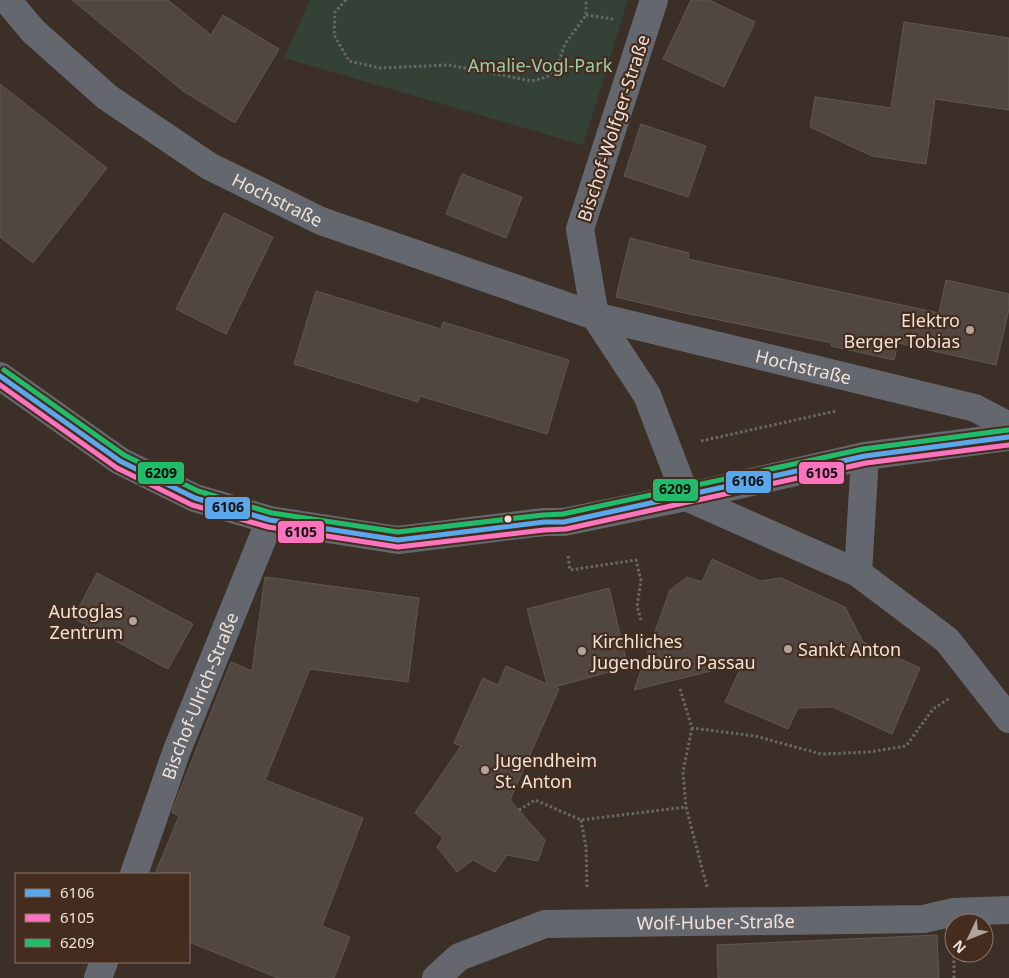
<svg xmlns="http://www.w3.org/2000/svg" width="1009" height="978" viewBox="0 0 1009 978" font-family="'Noto Sans',sans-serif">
  <rect width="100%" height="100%" fill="#3c2f27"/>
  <path fill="#334137" d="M310,0H628L583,145L284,58Z"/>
  <g fill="#514740" stroke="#615750">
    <path d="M72,0H168L211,35L223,15L279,49L235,123L183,91Z"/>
    <path d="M691,0H709L755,22L724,87L663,59Z"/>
    <path d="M904,22L1009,38V110L935,99L926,164L872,156L810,127L815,97L891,108Z"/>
    <path d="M0,84L107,168L33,263L0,237Z"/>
    <path d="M641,124L706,146L688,197L624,176Z"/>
    <path d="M462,174L522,197L506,238L446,214Z"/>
    <path d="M224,213L273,237L226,334L176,309Z"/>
    <path d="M630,238L689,253L688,259L939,313L946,280L1009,294V309L996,365L898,343L894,360L831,346L832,343L675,311L616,297Z"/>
    <path d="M316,291L441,329L443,322L569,360L547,434L420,396L418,402L294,364Z"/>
    <path d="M712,559L760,581L781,578L845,607L863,642L920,668L892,734L833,707L798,708L788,729L725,702L743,663L634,690L670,590L687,577L702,582Z"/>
    <path d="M97,573L193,624L168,669L73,618Z"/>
    <path d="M265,577L419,598L408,682L310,669L265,780L363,818L322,926L350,937L334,978H278L189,942V874H155L179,816L172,813L173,808L231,662L252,671Z"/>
    <path d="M609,588L628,667L554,687L559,689L510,800L545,840L538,861L507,855L495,872L473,860L457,872L437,847L443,838L415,813L461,746L454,743L483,678L498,685L506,666L547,684L527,609Z"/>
    <path d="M937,935L939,978H718L717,945Z"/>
  </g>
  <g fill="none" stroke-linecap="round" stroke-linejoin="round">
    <g stroke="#696869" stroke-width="3" stroke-dasharray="2.5 2.5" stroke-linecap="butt">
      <path d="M346,0L335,12L334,35L349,61L380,68L449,65L532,81L547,77L558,64L565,44L586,15V0"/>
      <path d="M586,15L613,19"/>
      <path d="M701,441L836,411"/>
      <path d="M568,556L570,570L636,560L641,581L637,606L641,620"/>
      <path d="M680,689L692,728L755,736L821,754L869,752L906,746L933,709L950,698"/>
      <path d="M692,728L683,772L686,807L707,887"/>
      <path d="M519,810L535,800L581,820L686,807"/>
      <path d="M581,820L586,847L587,889"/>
      <path d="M954,978V953"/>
    </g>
    <g stroke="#64686e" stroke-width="28">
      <path id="s1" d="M7,0L33,31L107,97L209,166L321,221L595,316L975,408L1009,426"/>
      <path d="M654,0L580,229L595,316L647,395L686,497L858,573L947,640L1009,719"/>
      <path d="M858,573L865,456"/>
      <path id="s2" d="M134,874L177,750L270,520"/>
      <path d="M98,978L104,962"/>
      <path id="s3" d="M436,978L459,957L545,924L924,919L954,912L1009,910"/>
    </g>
    <path stroke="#64686e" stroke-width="28" d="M0,376L120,461L195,498L270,520L398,540L544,522H564L686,497L865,456L1009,437"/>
    <defs>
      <path id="bus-1" d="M0,376L120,461L195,498L270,520L398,540L544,522H564L865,456L1009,437"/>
      <path id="bus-2" d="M0,385L117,468L192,505L268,527L398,547L544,530L566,529L866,463L1009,445"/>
      <path id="bus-3" d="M4,370L124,455L198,491L272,513L398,532L543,515L563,514L863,449L1008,430"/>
    </defs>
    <use href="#bus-1" stroke="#442c1f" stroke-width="9"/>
    <use href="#bus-2" stroke="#442c1f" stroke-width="9"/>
    <use href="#bus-3" stroke="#442c1f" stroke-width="9"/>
    <use href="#bus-1" stroke="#5aa8eb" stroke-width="5"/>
    <use href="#bus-2" stroke="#fc73be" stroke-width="5"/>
    <use href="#bus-3" stroke="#20bc6c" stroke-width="5"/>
  </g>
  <g fill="#b2a39b" stroke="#442c1f" stroke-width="2">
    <circle cx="970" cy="330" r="5"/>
    <circle cx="133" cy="621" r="5"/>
    <circle cx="788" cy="649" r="5"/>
    <circle cx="582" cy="651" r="5"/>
    <circle cx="485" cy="770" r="5"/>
  </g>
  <circle fill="#f1e2d9" stroke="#442c1f" stroke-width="2" cx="508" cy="519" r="4.5"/>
  <g text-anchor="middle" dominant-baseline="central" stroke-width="4.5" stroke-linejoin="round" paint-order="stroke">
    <g font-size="18" fill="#98cdad" stroke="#442c1f">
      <text x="540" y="65">Amalie-Vogl-Park</text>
    </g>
    <g font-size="18" fill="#f1e2d9" stroke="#442c1f">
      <text transform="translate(613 128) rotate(-72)">Bischof-Wolfger-Straße</text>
      <text stroke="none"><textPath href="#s1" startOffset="339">Hochstraße</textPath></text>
      <text stroke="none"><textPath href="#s1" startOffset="892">Hochstraße</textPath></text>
      <text stroke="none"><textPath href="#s2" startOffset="190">Bischof-Ulrich-Straße</textPath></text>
      <text stroke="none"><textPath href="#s3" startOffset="294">Wolf-Huber-Straße</textPath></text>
    </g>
    <g font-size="18" fill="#f1e2d9" stroke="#442c1f" text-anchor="start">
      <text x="960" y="320" text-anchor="end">Elektro<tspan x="960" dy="21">Berger Tobias</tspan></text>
      <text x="123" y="611" text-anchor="end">Autoglas<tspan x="123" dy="21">Zentrum</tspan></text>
      <text x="592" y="641">Kirchliches<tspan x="592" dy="21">Jugendbüro Passau</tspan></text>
      <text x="798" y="649">Sankt Anton</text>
      <text x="495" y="760">Jugendheim<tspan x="495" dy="21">St. Anton</tspan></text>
    </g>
  </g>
  <g stroke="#442c1f" stroke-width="2">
    <rect x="798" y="461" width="47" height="24" rx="5" fill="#fc73be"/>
    <rect x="137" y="461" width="48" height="24" rx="5" fill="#20bc6c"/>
    <rect x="725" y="470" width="47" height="24" rx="5" fill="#5aa8eb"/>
    <rect x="652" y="478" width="47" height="24" rx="5" fill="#20bc6c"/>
    <rect x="204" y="496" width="47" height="24" rx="5" fill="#5aa8eb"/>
    <rect x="277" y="520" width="48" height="24" rx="5" fill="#fc73be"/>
  </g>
  <g font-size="14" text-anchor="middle" font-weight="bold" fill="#111">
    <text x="822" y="478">6105</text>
    <text x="161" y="478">6209</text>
    <text x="748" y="486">6106</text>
    <text x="675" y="494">6209</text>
    <text x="228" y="512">6106</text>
    <text x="301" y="537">6105</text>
  </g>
  <rect x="15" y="873" width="175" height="90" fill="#442c1f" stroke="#897569"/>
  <rect x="25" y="889" width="25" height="8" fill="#5aa8eb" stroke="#897569"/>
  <text x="60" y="898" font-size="15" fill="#f1e2d9">6106</text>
  <rect x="25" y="914" width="25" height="8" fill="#fc73be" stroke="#897569"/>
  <text x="60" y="923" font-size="15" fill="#f1e2d9">6105</text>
  <rect x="25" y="939" width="25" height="8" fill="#20bc6c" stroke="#897569"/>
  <text x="60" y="948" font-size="15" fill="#f1e2d9">6209</text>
  <g transform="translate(969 938) rotate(227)"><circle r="24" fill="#442c1f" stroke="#897569"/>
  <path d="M0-4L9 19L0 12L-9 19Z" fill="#b2a39b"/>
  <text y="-8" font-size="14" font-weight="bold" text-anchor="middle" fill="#f1e2d9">N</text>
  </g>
</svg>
